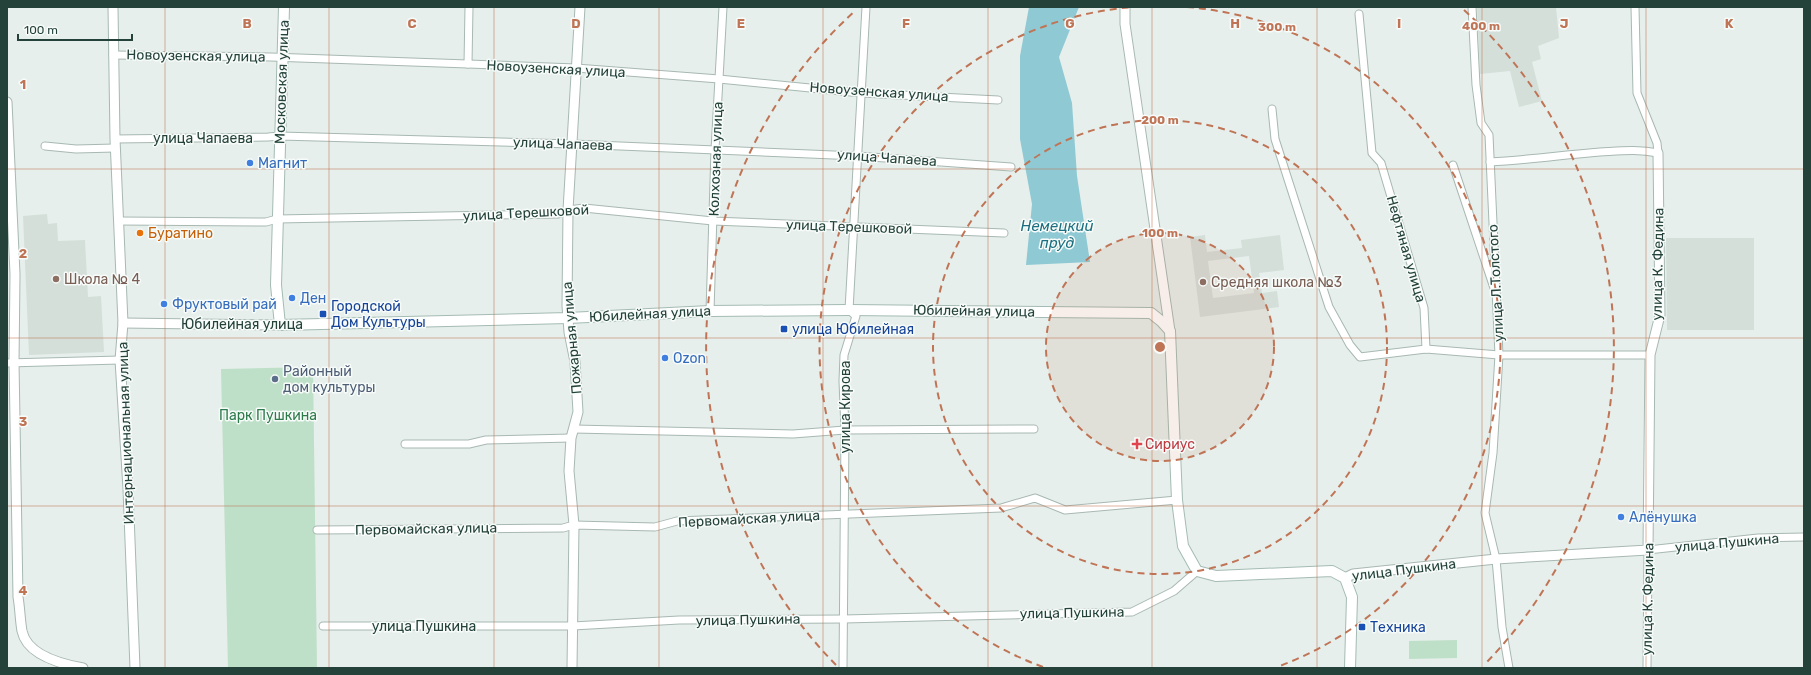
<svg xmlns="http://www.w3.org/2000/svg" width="1811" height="675" viewBox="0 0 1811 675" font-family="Rubik,sans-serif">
  <rect width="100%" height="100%" fill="#e6efeb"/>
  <g fill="#d4dfda" fill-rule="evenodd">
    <path d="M1477,7H1556L1559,38L1538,46L1541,59L1532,62L1542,101L1519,107L1510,71L1480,74Z"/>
    <path d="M47,214L48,224L57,223L58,241L85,240L88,297L101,296L104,352L29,355L23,216Z"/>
    <path d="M1205,235L1207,252L1242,248L1241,240L1280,235L1284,270L1259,273L1262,293L1277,291L1279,307L1200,317L1190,237ZM1249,256L1254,293L1213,298L1208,261Z"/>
    <path d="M1666,238H1754V330H1667Z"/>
  </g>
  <g fill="#bfe0c8">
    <path d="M313,367L317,668H228L221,369Z"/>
    <path d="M1457,640V658L1409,659V641Z"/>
  </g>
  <path fill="#8ec9d4" d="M1029,7H1079L1059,57L1072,103L1077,176L1090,262L1026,265L1032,204L1020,139V56Z"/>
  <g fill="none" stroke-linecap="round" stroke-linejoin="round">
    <defs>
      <g id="minor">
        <path d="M1472,7L1476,85L1481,123L1489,135L1499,355L1493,453L1485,513L1496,559L1502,627L1509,668"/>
        <path d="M1359,14L1372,153L1381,163L1424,308L1426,349"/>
        <path d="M113,55L271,57L576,68L719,79L861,93L998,100"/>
        <path d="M468,64L469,7"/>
        <path d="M1272,109L1275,139L1329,307L1350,345L1360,357L1426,349L1499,355H1650"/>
        <path d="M115,139L268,137L280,136L572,144L857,156L1011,167"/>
        <path d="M45,146L76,149L115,148"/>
        <path d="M1490,162C1527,160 1563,155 1600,152C1620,151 1638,149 1658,153L1657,143L1637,93L1635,7"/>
        <path d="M1453,165L1494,288"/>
        <path d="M119,221L266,222L277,219L558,214L568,210L584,208L713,221L1004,233"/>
        <path d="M710,311L715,150L723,7"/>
        <path d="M7,363L120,360"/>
        <path d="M574,429L793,434L845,430L1034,429"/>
        <path d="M405,444H469L486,440L571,438"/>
        <path d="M317,530L563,528L574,525L655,527L677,521L1001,508L1035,498L1065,510L1177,500"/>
        <path d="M323,626H573L679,620L844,619L1132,612L1174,591L1197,571"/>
        <path d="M843,668L845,430L843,381L844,355L856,316L849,310L866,7"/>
        <path d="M1647,668L1648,550L1758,538L1804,537"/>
      </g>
      <g id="tertiary">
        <path d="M113,7L115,139L123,323L120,360L128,489L135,668"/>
        <path d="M1125,7V24L1170,331"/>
        <path d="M7,102L15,274L14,362L18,597C20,608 20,620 22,631C27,655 61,664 83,668"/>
        <path d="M123,323L280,325"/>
        <path d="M1345,578L1353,574L1496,559L1648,550L1650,355L1660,315L1658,153"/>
        <path d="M572,668L574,525L569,471L571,438L578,412L575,362L569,332L567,306L568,210L580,7"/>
      </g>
      <path id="secondary" d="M284,7L276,285L280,325L568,318L710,311L849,310L1151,313L1161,321L1170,331L1177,500L1183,546L1197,571L1216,576L1332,571L1345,578L1352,597L1350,668"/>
    </defs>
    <use href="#minor" stroke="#a8b8b2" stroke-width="9"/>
    <use href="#tertiary" stroke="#a8b8b2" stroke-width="11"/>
    <use href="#secondary" stroke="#a4bbb3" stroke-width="12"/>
    <use href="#minor" stroke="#fff" stroke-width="7"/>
    <use href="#tertiary" stroke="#fff" stroke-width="9"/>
    <use href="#secondary" stroke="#fff" stroke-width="10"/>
  </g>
  <path fill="none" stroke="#c07456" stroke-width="1" stroke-opacity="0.55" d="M165,7V668M329,7V668M494,7V668M659,7V668M823,7V668M988,7V668M1152,7V668M1317,7V668M1482,7V668M1646,7V668M7,169H1804M7,338H1804M7,506H1804"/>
  <circle cx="1160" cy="347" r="114" fill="#c07456" fill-opacity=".12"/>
  <g fill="none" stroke="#c07456" stroke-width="2" stroke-dasharray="7 5">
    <circle cx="1160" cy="347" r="114"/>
    <circle cx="1160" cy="347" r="227"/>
    <path d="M1043 667A341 341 0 0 1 1133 7M1187 7A341 341 0 0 1 1277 667"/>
    <path d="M836 665A454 454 0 0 1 856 10M1464 10A454 454 0 0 1 1484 665"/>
  </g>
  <g fill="#3f7fe0" stroke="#f7fbf9" stroke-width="1.5">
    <circle cx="250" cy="163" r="4"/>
    <circle cx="292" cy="298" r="4"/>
    <circle cx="164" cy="304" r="4"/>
    <circle cx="665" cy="358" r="4"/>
    <circle cx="1621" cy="517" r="4"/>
  </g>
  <circle fill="#e8710a" stroke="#f7fbf9" stroke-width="1.5" cx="140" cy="233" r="4"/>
  <g fill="#8d6e63" stroke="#f7fbf9" stroke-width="1.5">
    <circle cx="56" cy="279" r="4"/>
    <circle cx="1203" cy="282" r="4"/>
  </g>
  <g fill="#1a4fb4" stroke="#f7fbf9" stroke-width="1.5">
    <rect x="319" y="310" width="8" height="8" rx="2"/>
    <rect x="780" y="325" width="8" height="8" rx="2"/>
    <rect x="1358" y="623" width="8" height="8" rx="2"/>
  </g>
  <circle fill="#5c6f8a" stroke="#f7fbf9" stroke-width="1.5" cx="275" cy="379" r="4"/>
  <path fill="#e0444e" stroke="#f7fbf9" stroke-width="1.5" d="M1135 438h4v4h4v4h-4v4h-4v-4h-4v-4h4z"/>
  <g text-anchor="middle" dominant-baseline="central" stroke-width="3" stroke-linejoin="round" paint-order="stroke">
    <g font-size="14" fill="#24423a" stroke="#f7fbf9">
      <text transform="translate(196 56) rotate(1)">Новоузенская улица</text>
      <text transform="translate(556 69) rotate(3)">Новоузенская улица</text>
      <text transform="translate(282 82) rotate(-88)">Московская улица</text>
      <text transform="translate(879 92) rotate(4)">Новоузенская улица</text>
      <text x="203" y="138">улица Чапаева</text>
      <text transform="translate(563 144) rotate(2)">улица Чапаева</text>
      <text transform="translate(887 158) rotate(4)">улица Чапаева</text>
      <text transform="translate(716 159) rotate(-88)">Колхозная улица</text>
      <text transform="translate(526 213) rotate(-3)">улица Терешковой</text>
      <text transform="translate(849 227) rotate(2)">улица Терешковой</text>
      <text transform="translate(1406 249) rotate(74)">Нефтяная улица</text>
      <text transform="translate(1658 264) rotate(-89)">улица К. Федина</text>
      <text transform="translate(1496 283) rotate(-93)">улица Л.Толстого</text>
      <text transform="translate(974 311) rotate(1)">Юбилейная улица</text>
      <text transform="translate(650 314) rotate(-3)">Юбилейная улица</text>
      <text x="242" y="324">Юбилейная улица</text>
      <text transform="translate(572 338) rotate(-95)">Пожарная улица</text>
      <text transform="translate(845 407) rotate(-90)">улица Кирова</text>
      <text transform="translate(126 433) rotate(-92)">Интернациональная улица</text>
      <text transform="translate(749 519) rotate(-3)">Первомайская улица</text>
      <text transform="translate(426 529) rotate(-1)">Первомайская улица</text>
      <text transform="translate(1727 543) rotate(-5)">улица Пушкина</text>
      <text transform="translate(1404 570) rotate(-7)">улица Пушкина</text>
      <text transform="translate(1648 599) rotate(-89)">улица К. Федина</text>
      <text transform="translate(1072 613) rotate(-1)">улица Пушкина</text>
      <text transform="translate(748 620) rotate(-1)">улица Пушкина</text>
      <text x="424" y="626">улица Пушкина</text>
    </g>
    <g font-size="14" fill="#366cbe" stroke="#f7fbf9" text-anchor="start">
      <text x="258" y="163">Магнит</text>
      <text x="300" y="298">Ден</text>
      <text x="172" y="304">Фруктовый рай</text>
      <text x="673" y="358">Ozon</text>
      <text x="1629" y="517">Алёнушка</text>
    </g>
    <g font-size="14" fill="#c56008" stroke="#f7fbf9" text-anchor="start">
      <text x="148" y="233">Буратино</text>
    </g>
    <g font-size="14" fill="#785e54" stroke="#f7fbf9" text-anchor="start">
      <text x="64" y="279">Школа № 4</text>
      <text x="1211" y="282">Средняя школа №3</text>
    </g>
    <g font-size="14" fill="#164399" stroke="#f7fbf9" text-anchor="start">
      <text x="331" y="306">Городской<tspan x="331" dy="16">Дом Культуры</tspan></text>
      <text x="792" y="329">улица Юбилейная</text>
      <text x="1370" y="627">Техника</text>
    </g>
    <g font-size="14" fill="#4e5e75" stroke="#f7fbf9" text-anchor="start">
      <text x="283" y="371">Районный<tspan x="283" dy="16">дом культуры</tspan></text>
    </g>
    <g font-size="14" fill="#2d7a4b" stroke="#f7fbf9">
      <text x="268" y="415">Парк Пушкина</text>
    </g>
    <g font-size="14" fill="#be3a42" stroke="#f7fbf9" text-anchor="start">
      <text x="1145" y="444">Сириус</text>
    </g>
    <g font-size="15" font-style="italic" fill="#1c6f80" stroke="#f7fbf9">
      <text x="1057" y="226">Немецкий<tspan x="1057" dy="17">пруд</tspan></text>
    </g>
  </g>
  <g font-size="13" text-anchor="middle" font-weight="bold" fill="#c07456" stroke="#f7fbf9" stroke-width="3" stroke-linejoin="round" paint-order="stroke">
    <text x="247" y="28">B</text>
    <text x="412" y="28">C</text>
    <text x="576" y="28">D</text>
    <text x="741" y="28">E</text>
    <text x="906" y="28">F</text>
    <text x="1070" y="28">G</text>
    <text x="1235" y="28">H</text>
    <text x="1399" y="28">I</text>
    <text x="1564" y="28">J</text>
    <text x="1729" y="28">K</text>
    <text x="23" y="89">1</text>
    <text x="23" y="258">2</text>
    <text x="23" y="426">3</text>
    <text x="23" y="595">4</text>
  </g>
  <circle cx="1160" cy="347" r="6" fill="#c07456" stroke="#f7fbf9" stroke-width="2"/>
  <g font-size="12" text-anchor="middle" font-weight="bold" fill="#c07456" stroke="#f7fbf9" stroke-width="3" stroke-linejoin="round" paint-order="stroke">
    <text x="1481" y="30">400 m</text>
    <text x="1277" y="31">300 m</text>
    <text x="1160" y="124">200 m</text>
    <text x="1160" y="237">100 m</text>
  </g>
  <rect width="1811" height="675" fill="none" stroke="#24423a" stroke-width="16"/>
  <path d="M18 34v6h114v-6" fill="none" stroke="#24423a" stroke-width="2"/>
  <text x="24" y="34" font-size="12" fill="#24423a" stroke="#f7fbf9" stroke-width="3" paint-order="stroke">100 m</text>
</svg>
